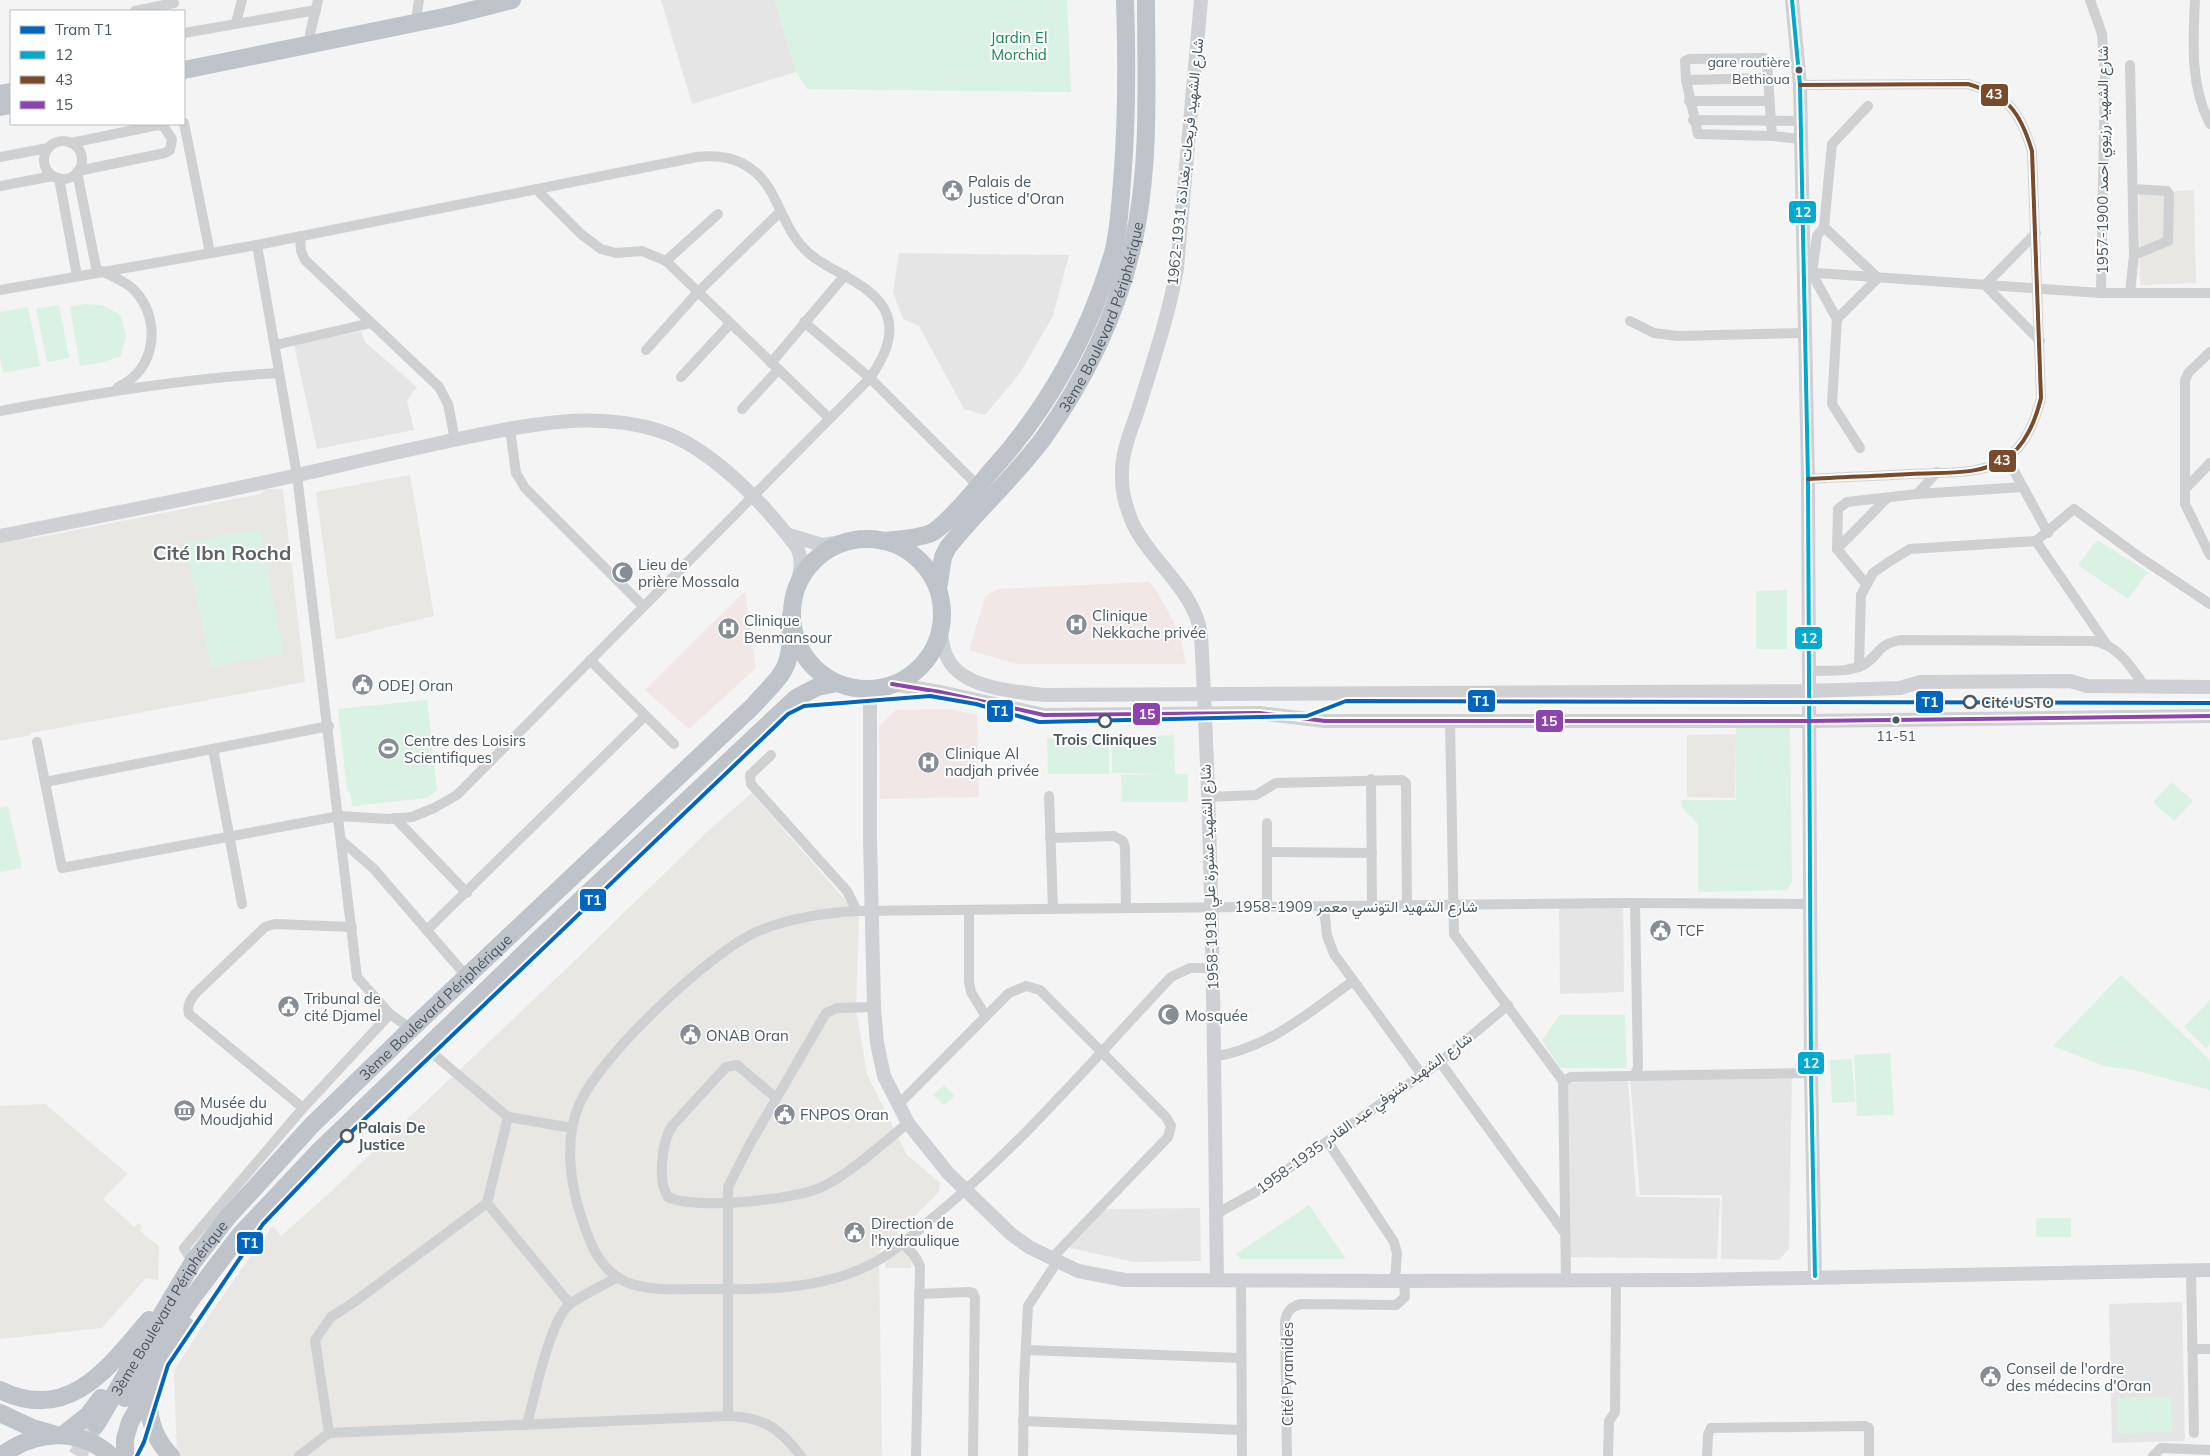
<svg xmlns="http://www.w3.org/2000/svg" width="2210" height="1456" viewBox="0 0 2210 1456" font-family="Mulish,Vazirmatn,sans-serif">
  <rect width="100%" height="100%" fill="#f4f4f4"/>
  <g fill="#e8e7e3">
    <path d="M2194,190L2196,283L2140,285L2139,193Z"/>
    <path d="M410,475L434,616L336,640L316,492Z"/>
    <path d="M266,489H283L305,682L31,733V735L0,741V542L35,538L260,494Z"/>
    <path d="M1736,734L1735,798L1687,797V735Z"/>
    <path d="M752,793L859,916L856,1010L867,1074L907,1155L940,1183L939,1192L879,1252L882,1456H177L174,1371L210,1314L273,1225L281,1236L325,1197L565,970L709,830Z"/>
    <path d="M45,1104L128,1174L103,1199L134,1227L139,1223L142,1227L140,1231L159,1246L158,1280L146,1278L102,1328L0,1339V1106Z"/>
    <path d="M897,1240L904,1244L911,1257V1268H885V1248Z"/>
  </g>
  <g fill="#e6e5e6">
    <path d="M661,0H775L796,72L692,104Z"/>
    <path d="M899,253L1069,255L1053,316L1020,373L985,415L964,409L919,326L903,319L893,292Z"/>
    <path d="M361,331L365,342L417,387L407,401L414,430L317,449L294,345Z"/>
    <path d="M1623,903L1624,992L1560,994L1559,904Z"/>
    <path d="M1792,1072L1789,1249L1779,1260L1721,1259L1722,1195H1640L1630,1078Z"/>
    <path d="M1628,1080L1636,1197L1720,1198L1717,1259L1567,1257L1566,1083Z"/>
    <path d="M1200,1208L1201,1261L1134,1262L1070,1248V1241L1103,1209Z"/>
    <path d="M2182,1302L2185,1441L2112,1443L2109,1304Z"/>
  </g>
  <g fill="#f1e7e6">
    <path d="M1148,582L1155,588L1169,613L1180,635L1186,664H1016L969,650L985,597L998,589Z"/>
    <path d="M745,591L756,668L689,729L645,690Z"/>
    <path d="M949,709L977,715L979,797L880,799L879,726L896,710Z"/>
  </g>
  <g fill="#d9f2e3">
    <path d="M775,0H1067L1071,92L807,89L796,72Z"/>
    <path d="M85,304L102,305L121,315L126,336L121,356L101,363L80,366L70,307Z"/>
    <path d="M59,305L69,358L47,362L36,309Z"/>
    <path d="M28,307L40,366L3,373L0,358V312Z"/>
    <path d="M260,529L283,654L211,667L185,542Z"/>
    <path d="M2097,540L2148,572L2128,599L2078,565Z"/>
    <path d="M1787,590V649H1756V591Z"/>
    <path d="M427,700L437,790L427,798L352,806L351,794L347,790L338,709Z"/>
    <path d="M1736,726H1790L1792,882L1787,890L1698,892V824L1682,808L1681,800H1736Z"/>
    <path d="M1174,735L1175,774H1188V802H1122L1121,775L1166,774L1112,773V738Z"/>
    <path d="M1109,736V774H1048L1047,738Z"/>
    <path d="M2172,782L2193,801L2174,821L2153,802Z"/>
    <path d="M8,806L22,868L0,872V808Z"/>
    <path d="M2121,975L2210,1060V1090L2134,1070L2104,1066L2053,1046Z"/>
    <path d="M2210,1000V1044L2206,1048L2184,1027Z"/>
    <path d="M1560,1015H1625L1627,1068H1560L1542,1040Z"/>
    <path d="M1890,1053L1894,1115L1857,1116L1854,1055Z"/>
    <path d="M1852,1059L1855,1102L1832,1103L1830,1060Z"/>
    <path d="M944,1085L955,1096L944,1105L933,1095Z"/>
    <path d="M1309,1205L1346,1259H1241L1236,1254Z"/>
    <rect x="2036" y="1218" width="35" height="19"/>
    <path d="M2171,1397L2172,1432L2118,1433L2117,1398Z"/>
  </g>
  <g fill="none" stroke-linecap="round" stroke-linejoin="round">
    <path stroke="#d2d4d7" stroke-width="18" stroke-dasharray="18 9" stroke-linecap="butt" d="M77,1456L94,1427"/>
    <g stroke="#ced0d2" stroke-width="10">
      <path d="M2090,0L2102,34L2105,73L2101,293"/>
      <path d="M2195,0C2193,41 2190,86 2210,124"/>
      <path d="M135,11L174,3"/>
      <path d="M417,13L419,0"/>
      <path d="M236,23L242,0"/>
      <path d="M184,33L316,10"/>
      <path d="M310,34L318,0"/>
      <path d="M1686,80L1768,78"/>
      <path d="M1800,85L1968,84C2008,96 2020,111 2032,151L2041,398C2036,419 2025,447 2005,459C1980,476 1941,472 1911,474C1877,476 1842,477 1808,479"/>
      <path d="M1689,101H1769"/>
      <path d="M1693,120L1801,121"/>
      <path d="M184,123L210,253"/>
      <path d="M1772,136L1767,63L1764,58L1690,59L1685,61L1686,80L1698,134L1772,136L1801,139"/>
      <circle cx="63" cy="160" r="19"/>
      <path d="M71,143L158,125L164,127L172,139L170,150L165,153L78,171"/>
      <path d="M0,157L48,148"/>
      <path d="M77,172L97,272"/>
      <path d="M59,178L77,276"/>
      <path d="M0,186L53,176"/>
      <path d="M536,189L581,234L601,249L616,253L642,251L666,261L829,418"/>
      <path d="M2134,189L2167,191L2169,195L2168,241L2134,255"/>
      <path d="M1824,227L1817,236L1812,274L1837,319L1832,404L1860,448"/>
      <path d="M2036,233L1985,285L2040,341"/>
      <path d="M300,236L301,251L305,260L439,387L448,404L455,440"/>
      <path d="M257,245L297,475L357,977L390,1014L411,1029"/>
      <path d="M666,261L718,214"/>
      <path d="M102,271C113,277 127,282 135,291C162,320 156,371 118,387"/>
      <path d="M1803,272L2101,293H2210"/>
      <path d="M0,290L257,245L697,157C719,155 737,157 754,171C779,190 782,232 811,255C833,273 877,286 887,315C895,338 882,360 870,378L457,795L434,808L412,817L388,819L339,816L62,868L37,742"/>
      <path d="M2130,293L2134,255L2130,65"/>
      <path d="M1837,319L1878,278L1824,227L1832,144L1868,106"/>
      <path d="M1630,321L1654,333L1678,336L1804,333"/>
      <path d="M804,322L870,378L978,486"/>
      <path d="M275,345L371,323"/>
      <path d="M646,350L698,292L780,212"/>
      <path d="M2210,352L2189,372L2185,380V504L2210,555"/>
      <path d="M771,363L845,275"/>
      <path d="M681,377L730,324"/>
      <path d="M742,409L778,370"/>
      <path d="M0,411C92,394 186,378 279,373"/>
      <path d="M510,429L516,473L525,488L643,606"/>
      <path d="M2007,458L2048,533"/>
      <path d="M2185,489L2210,463"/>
      <path d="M1917,494L2023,487"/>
      <path d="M2036,541L2074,509L2138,556L2210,604"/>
      <path d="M1837,549L1887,498"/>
      <path d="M1866,584L1837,549L1838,509L1847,502L1917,494L1937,472"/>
      <path d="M590,660L674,744"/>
      <path d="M1859,667L1861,595L1873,573L1887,563L1910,549L2036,541L2107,645"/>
      <path d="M1809,671C1825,670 1848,673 1863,665C1881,655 1874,646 1900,640L2092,641C2119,644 2131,668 2146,688"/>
      <path d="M1450,720L1454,934L1563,1081L1566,1279"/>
      <path d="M213,749L242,904"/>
      <path d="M771,755L750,775L751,784L847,891L857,911"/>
      <path d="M1371,779L1372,906"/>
      <path d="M45,782L329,726"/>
      <path d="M1049,796L1053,909"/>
      <path d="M1208,797L1256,795L1276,783L1402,780L1406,783L1407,906"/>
      <path d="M395,818L467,893"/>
      <path d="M1267,823V907"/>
      <path d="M1050,838L1114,836L1123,841L1125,847L1126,908"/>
      <path d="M342,841L374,869L467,977"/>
      <path d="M1267,852L1372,853"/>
      <path d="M1324,907L1327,936L1334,954L1422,1075"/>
      <path d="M969,910V982L971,992L985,1015"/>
      <path d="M427,930L645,716"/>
      <path d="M1212,968H1190L1171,977C1095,1058 1021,1145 935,1216C917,1231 898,1249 877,1261C829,1288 771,1290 717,1289C688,1288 653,1293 626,1282C600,1270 590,1244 582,1219C570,1184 564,1140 579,1105C600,1056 707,955 756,932C788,918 823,913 857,911L1623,903L1810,904"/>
      <path d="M425,1047L508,1117L572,1128"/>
      <path d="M1212,1057C1268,1049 1308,1013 1353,981"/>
      <path d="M1440,1062L1564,1232"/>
      <path d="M1634,1076L1638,1067L1635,904"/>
      <path d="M1563,1081L1571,1077L1811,1073"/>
      <path d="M776,1098L737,1065L726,1067L672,1126C662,1142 657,1181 668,1197C694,1210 795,1200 822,1187C850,1174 883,1143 908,1123"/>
      <path d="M898,1105L1009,993L1026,986L1040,990L1166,1117L1171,1126L1168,1137L1051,1259"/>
      <path d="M303,1108L189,1014C187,1005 190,1000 196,993L265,927L275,924L352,927"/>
      <path d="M1328,1142L1394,1242L1397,1253L1395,1281"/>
      <path d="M487,1203L570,1304"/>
      <path d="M1216,1214L1254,1193L1440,1062L1508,1005"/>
      <path d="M902,1243L914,1255L920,1266L916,1456"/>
      <path d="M193,1262L184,1248L303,1108L390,1014"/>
      <path d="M2191,1271L2194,1433"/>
      <path d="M1241,1279L1242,1456"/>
      <path d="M919,1294L968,1292L973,1293L975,1298L973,1456"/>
      <path d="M2192,1349H2210"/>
      <path d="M1026,1350L1241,1358"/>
      <path d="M728,1416V1187L751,1142L826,1013L837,1008L874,1007"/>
      <path d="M1023,1421L1241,1430"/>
      <path d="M527,1424C535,1396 549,1321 570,1304C584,1294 602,1286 618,1277"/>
      <path d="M329,1433L315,1340L331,1317L353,1303L487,1203L508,1117"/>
      <path d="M299,1456L329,1433L728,1416C764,1417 779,1428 801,1456"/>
      <path d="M1023,1456L1024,1382L1028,1306L1057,1262"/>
      <path d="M1287,1456L1285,1322C1286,1312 1291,1306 1302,1304L1396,1305L1405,1297L1404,1280"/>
      <path d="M1608,1456L1609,1421L1615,1412L1616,1280"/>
      <path d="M1707,1456L1708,1435L1711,1428L1865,1426L1869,1428V1456"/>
      <path d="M2153,1456L2161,1448L2210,1450"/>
    </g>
    <g stroke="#ced0d4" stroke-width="14">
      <path d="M1201,0L1177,268C1169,315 1153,361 1139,407C1132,428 1122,450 1122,472C1121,490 1126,508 1133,524C1152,563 1195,590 1201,635C1213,850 1214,1065 1217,1280"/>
      <path d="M1792,0L1800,85L1808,479L1811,1073L1815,1276"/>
      <path d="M789,535L822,545L842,542"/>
      <path d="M0,536C99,516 199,497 298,475C346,464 393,453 440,443C511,428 589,408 660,431C712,448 764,504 796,546C804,560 800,573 796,588"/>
      <path d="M940,629C942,639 943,651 948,659C962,688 1016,692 1044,695L1809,691L1900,688L1920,682L2070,681L2087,686L2210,687"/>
      <path d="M892,684L940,692L1044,715L1259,713L1325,721H1809L2210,716"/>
      <path d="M862,688L870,705V839L874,1007L877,1043L884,1076L908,1123L948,1173L1011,1234L1029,1247L1078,1271L1125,1280L1395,1281L1695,1280L2210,1270"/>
    </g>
    <g stroke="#bec4c9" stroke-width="18">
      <path d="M184,70L449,16L512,0"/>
      <path d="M0,94L11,92"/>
      <path d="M0,107L11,105"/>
      <circle cx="867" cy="614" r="75"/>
      <path d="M884,541C899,539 914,539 929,534C945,528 979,485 992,470C1048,408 1090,333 1113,253C1119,231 1120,205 1122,182C1127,122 1127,60 1125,0"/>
      <path id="s1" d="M938,589L943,557L948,547C979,508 1016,476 1045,436C1085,379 1116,316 1132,248C1151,168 1146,82 1146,0"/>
      <path d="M0,1390C69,1424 109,1367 149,1320"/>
      <path d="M149,1390C147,1414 153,1438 171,1456"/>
      <path d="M125,1398L192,1298L239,1236L319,1151L539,939L796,698L817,687L837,683"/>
      <path d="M0,1413L32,1428L53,1434"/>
      <path id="s2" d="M96,1425L193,1262L227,1218L312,1125L411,1029L753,706C789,667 791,669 791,615"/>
      <path d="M63,1435L88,1415L101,1398"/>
      <path d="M1,1456C35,1430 79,1427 111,1456"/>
      <path d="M125,1456V1439L130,1422L185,1325"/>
    </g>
    <defs>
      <path id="bus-1" d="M1792,0L1800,85L1808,479L1811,1073L1815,1276"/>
      <path id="bus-2" d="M1800,85L1968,84C2008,96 2020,111 2032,151L2041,398C2036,419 2025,447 2005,459C1980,476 1941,472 1911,474C1877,476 1842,477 1808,479"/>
      <path id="bus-3" d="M892,684L940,692L1044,715L1259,713L1325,721H1809L2210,716"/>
    </defs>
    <use href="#bus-1" stroke="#fff" stroke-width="8"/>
    <use href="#bus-2" stroke="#fff" stroke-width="8"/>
    <use href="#bus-3" stroke="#fff" stroke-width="8"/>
    <use href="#bus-1" stroke="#00a9ce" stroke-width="4"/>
    <use href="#bus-2" stroke="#7a4b2a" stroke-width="4"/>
    <use href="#bus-3" stroke="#8e44ad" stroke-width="4"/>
    <defs>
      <path id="tram-1" d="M137,1456L144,1442L168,1365L263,1224L347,1136L788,714L804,706L930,696L976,704L1039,722L1307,716L1346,701L2210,703"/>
    </defs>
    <use href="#tram-1" stroke="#fff" stroke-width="8"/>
    <use href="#tram-1" stroke="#0065bd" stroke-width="4"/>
  </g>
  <defs>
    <symbol id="civic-disc" viewBox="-11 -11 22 22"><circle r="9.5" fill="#868d94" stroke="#fff"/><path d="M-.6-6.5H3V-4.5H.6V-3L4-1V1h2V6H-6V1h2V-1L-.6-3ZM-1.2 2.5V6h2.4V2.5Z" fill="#fff"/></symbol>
    <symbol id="mosque-disc" viewBox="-11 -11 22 22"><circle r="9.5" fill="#868d94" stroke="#fff"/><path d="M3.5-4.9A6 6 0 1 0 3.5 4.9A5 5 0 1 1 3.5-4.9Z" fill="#fff"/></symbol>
    <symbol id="hospital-disc" viewBox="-11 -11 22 22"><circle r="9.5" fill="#868d94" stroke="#fff"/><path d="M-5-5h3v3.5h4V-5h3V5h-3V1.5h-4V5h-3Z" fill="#fff"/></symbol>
    <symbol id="stadium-disc" viewBox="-11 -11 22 22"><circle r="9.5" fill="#868d94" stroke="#fff"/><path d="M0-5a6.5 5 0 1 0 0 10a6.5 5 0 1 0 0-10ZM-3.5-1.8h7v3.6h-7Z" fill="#fff"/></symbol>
    <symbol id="museum-disc" viewBox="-11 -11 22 22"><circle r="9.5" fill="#868d94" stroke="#fff"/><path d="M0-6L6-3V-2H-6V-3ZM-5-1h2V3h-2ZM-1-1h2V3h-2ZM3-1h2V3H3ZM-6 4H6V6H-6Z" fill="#fff"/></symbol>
  </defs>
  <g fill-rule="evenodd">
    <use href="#civic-disc" x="940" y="178" width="25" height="25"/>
    <use href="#mosque-disc" x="610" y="560" width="25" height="25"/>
    <use href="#hospital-disc" x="1064" y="612" width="25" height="25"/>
    <use href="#hospital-disc" x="716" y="616" width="25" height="25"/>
    <use href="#civic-disc" x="350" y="672" width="25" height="25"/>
    <use href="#stadium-disc" x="376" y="736" width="25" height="25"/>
    <use href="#hospital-disc" x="916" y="750" width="25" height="25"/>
    <use href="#civic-disc" x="1648" y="918" width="25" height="25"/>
    <use href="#civic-disc" x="276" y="994" width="25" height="25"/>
    <use href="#mosque-disc" x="1156" y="1002" width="25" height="25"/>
    <use href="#civic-disc" x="678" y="1022" width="25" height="25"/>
    <use href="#museum-disc" x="172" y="1098" width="25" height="25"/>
    <use href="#civic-disc" x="772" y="1102" width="25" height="25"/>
    <use href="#civic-disc" x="842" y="1220" width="25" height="25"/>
    <use href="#civic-disc" x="1978" y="1364" width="25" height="25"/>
  </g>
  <g fill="#4a5661" stroke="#fff" stroke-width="2">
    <circle cx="1799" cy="70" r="4.5"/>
    <circle cx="1896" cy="720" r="4.5"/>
  </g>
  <g fill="#fff" stroke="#4a5661" stroke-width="2.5">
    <circle cx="1970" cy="702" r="6"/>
    <circle cx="1105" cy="721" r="6"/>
    <circle cx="347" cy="1136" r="6"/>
  </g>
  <g text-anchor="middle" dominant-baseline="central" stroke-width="4" stroke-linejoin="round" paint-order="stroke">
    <g font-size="14" fill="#4a5661" stroke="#fff" text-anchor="end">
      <text x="1790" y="62">gare routière<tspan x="1790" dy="17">Bethioua</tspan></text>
      <text x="1896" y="736" text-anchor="middle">11-51</text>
    </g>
    <g font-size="15" fill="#17864f" stroke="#fff">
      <text x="1019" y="37">Jardin El<tspan x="1019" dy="17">Morchid</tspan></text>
    </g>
    <g font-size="15" fill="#4a5661" stroke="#fff">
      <text transform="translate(2102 160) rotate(-90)">شارع الشهيد رزيوي احمد 1900-1957</text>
      <text transform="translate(1185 162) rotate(-84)">شارع الشهيد فريحات بغدادة 1931-1962</text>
      <text stroke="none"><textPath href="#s1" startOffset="324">3ème Boulevard Périphérique</textPath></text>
      <text transform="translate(1209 877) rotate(-92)">شارع الشهيد عشورة علي 1918-1958</text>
      <text x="1356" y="906">شارع الشهيد التونسي معمر 1909-1958</text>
      <text stroke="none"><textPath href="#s2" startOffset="542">3ème Boulevard Périphérique</textPath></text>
      <text transform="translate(1364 1113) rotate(-36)">شارع الشهيد شنوفي عبد القادر 1935-1958</text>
      <text stroke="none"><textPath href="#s2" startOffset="138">3ème Boulevard Périphérique</textPath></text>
      <text transform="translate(1287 1374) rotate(-90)">Cité Pyramides</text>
    </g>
    <g font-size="15" fill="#4a5661" stroke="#fff" text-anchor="start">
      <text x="968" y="181">Palais de<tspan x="968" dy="17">Justice d'Oran</tspan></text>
      <text x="638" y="564">Lieu de<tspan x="638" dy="17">prière Mossala</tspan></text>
      <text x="1092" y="615">Clinique<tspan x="1092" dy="17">Nekkache privée</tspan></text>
      <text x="744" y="620">Clinique<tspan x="744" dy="17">Benmansour</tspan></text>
      <text x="378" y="685">ODEJ Oran</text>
      <text x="404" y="740">Centre des Loisirs<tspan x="404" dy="17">Scientifiques</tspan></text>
      <text x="945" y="753">Clinique Al<tspan x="945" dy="17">nadjah privée</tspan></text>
      <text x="1677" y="930">TCF</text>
      <text x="304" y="998">Tribunal de<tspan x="304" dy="17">cité Djamel</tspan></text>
      <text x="1185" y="1015">Mosquée</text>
      <text x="706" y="1035">ONAB Oran</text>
      <text x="200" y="1102">Musée du<tspan x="200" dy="17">Moudjahid</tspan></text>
      <text x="800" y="1114">FNPOS Oran</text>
      <text x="871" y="1223">Direction de<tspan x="871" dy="17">l'hydraulique</tspan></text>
      <text x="2006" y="1368">Conseil de l'ordre<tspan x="2006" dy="17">des médecins d'Oran</tspan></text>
    </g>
    <g font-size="15" font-weight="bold" fill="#4a5661" stroke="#fff" text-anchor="start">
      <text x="1981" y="702">Cité USTO</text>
      <text x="1105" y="739" text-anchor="middle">Trois Cliniques</text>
      <text x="358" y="1127">Palais De<tspan x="358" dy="17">Justice</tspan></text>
    </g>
    <g font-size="20" font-weight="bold" fill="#5f6368" stroke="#fff">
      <text x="222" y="552">Cité Ibn Rochd</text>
    </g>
  </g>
  <g stroke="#fff" stroke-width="2">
    <rect x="1980" y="83" width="29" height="24" rx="5" fill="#7a4b2a"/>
    <rect x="1788" y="200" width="29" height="24" rx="5" fill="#00a9ce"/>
    <rect x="1988" y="449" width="29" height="24" rx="5" fill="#7a4b2a"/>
    <rect x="1794" y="626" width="29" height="24" rx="5" fill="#00a9ce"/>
    <rect x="1467" y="689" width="29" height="24" rx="5" fill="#0065bd"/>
    <rect x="1915" y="690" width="29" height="24" rx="5" fill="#0065bd"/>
    <rect x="986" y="699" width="28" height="24" rx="5" fill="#0065bd"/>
    <rect x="1132" y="702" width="29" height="24" rx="5" fill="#8e44ad"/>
    <rect x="1535" y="709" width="29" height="24" rx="5" fill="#8e44ad"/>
    <rect x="579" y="888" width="28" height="24" rx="5" fill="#0065bd"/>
    <rect x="1797" y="1051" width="28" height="24" rx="5" fill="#00a9ce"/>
    <rect x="236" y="1231" width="28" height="24" rx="5" fill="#0065bd"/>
  </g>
  <g font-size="14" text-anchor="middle" font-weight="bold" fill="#fff">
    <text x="1994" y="99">43</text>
    <text x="1803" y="217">12</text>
    <text x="2002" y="465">43</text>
    <text x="1809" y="643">12</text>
    <text x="1481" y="706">T1</text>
    <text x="1930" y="707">T1</text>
    <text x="1000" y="716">T1</text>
    <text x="1147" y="719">15</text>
    <text x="1549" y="726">15</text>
    <text x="593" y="905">T1</text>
    <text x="1811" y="1068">12</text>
    <text x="250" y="1248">T1</text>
  </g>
  <rect x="10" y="10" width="175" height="115" fill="#ffffff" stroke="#b7bbc0"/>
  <rect x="20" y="26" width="25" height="8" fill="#0065bd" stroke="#b7bbc0"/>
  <text x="55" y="35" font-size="15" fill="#4a5661">Tram T1</text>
  <rect x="20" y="51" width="25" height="8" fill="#00a9ce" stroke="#b7bbc0"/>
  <text x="55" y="60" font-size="15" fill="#4a5661">12</text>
  <rect x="20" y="76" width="25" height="8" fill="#7a4b2a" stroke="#b7bbc0"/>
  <text x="55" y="85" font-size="15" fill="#4a5661">43</text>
  <rect x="20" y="101" width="25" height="8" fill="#8e44ad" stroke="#b7bbc0"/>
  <text x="55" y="110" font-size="15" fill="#4a5661">15</text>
</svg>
